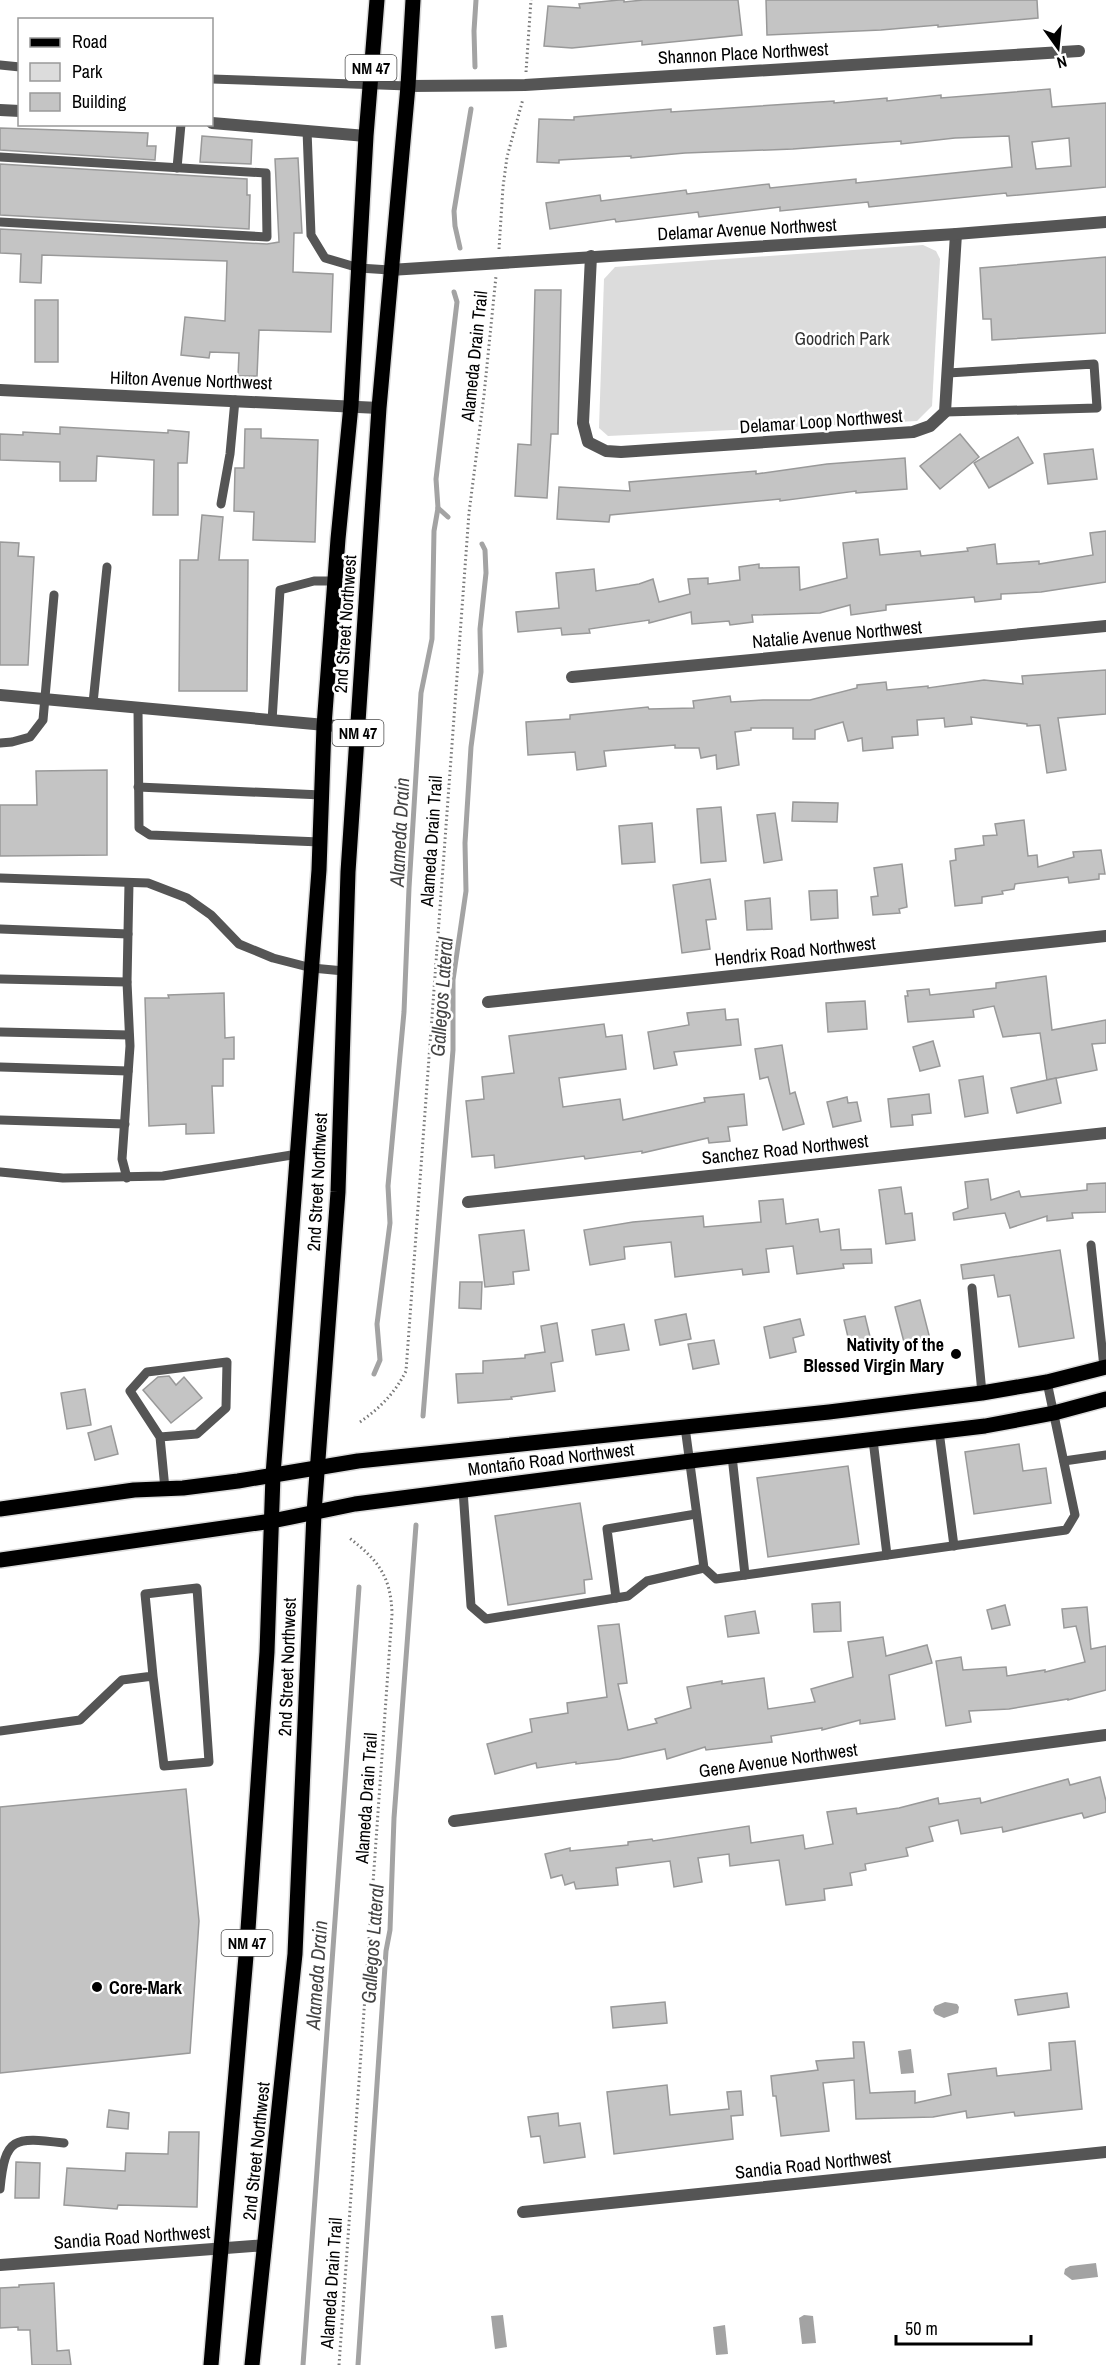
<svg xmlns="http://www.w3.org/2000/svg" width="1106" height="2365" viewBox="0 0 1106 2365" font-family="'Archivo Narrow',sans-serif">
  <rect width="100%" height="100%" fill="#fff"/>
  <path fill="#dcdcdc" d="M923,245L936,251L940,259L932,406L917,421L608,436L599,428L604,279L615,267Z"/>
  <g fill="#a3a3a3">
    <path d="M945,2002L957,2004L959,2007L958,2013L944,2018L935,2014L933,2010L935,2006Z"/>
    <path d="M911,2049L914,2073L901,2074L898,2051Z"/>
    <path d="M1096,2263L1098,2277L1072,2280L1064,2274L1065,2269L1070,2266Z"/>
    <path d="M503,2315L507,2347L495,2349L491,2316Z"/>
    <path d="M804,2315L813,2316L816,2343L802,2344L799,2318Z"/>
    <path d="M725,2325L728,2354L716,2355L713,2327Z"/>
  </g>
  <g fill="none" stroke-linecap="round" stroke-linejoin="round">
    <g stroke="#a3a3a3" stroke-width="5">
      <path d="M475,67L474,31L476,0"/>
      <path d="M460,248L455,226L454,211L471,109"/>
      <path d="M438,508L448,517"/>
      <path d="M374,1374L380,1360L377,1324L390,1223L388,1186L404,1012L409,888L421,693L432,639L434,531L438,508L436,479L457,302L454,292"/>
      <path d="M423,1416L453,1050V980L466,891L465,843L471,747L481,672L480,629L486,573L485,550L482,544"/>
      <path d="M303,2365L359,1587"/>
      <path d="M358,2365L386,1951L390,1930L394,1818L416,1525"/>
    </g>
  </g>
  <g fill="#c4c4c4" stroke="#999" stroke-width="1.5" fill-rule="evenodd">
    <path d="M619,0H624V2L643,0H738L742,35L642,45V41L572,48L544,46L548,6L580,8L579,4Z"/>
    <path d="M766,0H1037L1038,18L938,27V25L881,30L767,35Z"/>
    <path d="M1050,89L1052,107L1106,103V187L1007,196L1006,193L869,207L868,202L780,211V207L699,217L698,212L616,222L615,219L550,229L546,203L600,195L601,201L686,190L687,194L769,184L770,188L856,179V183L1012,167L1009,136L955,138L901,144V141L793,149L685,153L631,158V156L559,160V163L537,162L539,119L574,120V117L671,109V112L834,101V103L887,98V101L941,95V98ZM1069,138L1071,166L1036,169L1032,142Z"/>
    <path d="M0,128L148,133L147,146H156L155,160L0,150Z"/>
    <path d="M202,136L252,140L251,164L200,162Z"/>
    <path d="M298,158L302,233H294L293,272L333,274L331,332L259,330L257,376H238L239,353L210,352L209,358L181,355L185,317L225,321L227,261L42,255L41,283L20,282L21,254L0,253V229L267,244L279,242L275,159Z"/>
    <path d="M0,164L247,179V195H250L249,229L0,215Z"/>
    <path d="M1106,257V333L992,340L991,319H983L980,268Z"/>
    <path d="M535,290H561L558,434H551L547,498L515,496L518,444L531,445Z"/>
    <rect x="35" y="300" width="23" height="62"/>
    <path d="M60,427L168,433V430L189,432L187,463H178V515H153L154,460L97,456L96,481H60V462L0,460V434L23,435V432L60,434Z"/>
    <path d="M245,429H261V438L318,440L315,542L253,540L254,512L234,511L235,468H244Z"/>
    <path d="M960,434L979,457L940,489L920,466Z"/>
    <path d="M1018,437L1033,463L989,488L974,463Z"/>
    <path d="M1093,449L1097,479L1048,484L1044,454Z"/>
    <path d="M905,458L907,489L856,493V491L780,501V499L610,515L609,522L557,519L559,487L630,491L629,482L756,471V474L827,464Z"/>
    <path d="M202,515L223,517L219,560H248L247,691H179L180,560H198Z"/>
    <path d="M1106,531V582L1041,592L1001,594V599L975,602L974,597L886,605V610L851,615L850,605L820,613L752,615L753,622L730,625L729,621L692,624L691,612L649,623V620L589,629L590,633L562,635L561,628L518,632L516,612L559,608L556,573L594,569L596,591L639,584L653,579L659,602L690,594L688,579L708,578V584L740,580L739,567L759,564V568L799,567L800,590L847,578L843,543L878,539L880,555L920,551L921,556L968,551L967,548L995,544L997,564L1039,561V564L1093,555L1090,533Z"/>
    <path d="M0,542L19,543L18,556L34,557L28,665H0Z"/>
    <path d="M1106,670V714L1058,718L1066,770L1047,773L1040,725L1027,726V724L971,717L972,724L945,727L944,718L917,720L918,735L892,737L893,748L863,751L862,738L848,741L843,722L815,730V739H793V728H751V730L735,732L739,765L717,769L716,755L701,758L699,748H675V745L604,751L606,766L577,770L575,752L528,755L526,722L570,719V715L648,707L649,709L694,708L693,701L730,696L731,702L763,700H810L857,688V685L886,682L887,690L928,686V688L984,680L1023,684L1022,676Z"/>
    <path d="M107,770V855L0,856V805H37L36,771Z"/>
    <path d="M793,802L838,803L837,822L792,821Z"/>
    <path d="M721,807L726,861L701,863L697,809Z"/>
    <path d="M775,813L782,860L764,863L757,815Z"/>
    <path d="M1024,820L1028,856L1037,855L1038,867L1074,857L1073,852L1101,850L1105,874H1099V879L1069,883L1068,877L1015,884L1014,889L1002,891L1003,894L982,897V903L955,906L950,861L956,860L955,849L984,845L983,836L997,835L995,824Z"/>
    <path d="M652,823L655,862L622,864L619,826Z"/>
    <path d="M902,864L907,907L899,909L900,913L873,915L871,897L878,896L874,868Z"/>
    <path d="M710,879L716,919L706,920L710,949L682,953L673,885Z"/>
    <path d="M837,890L838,918L811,920L809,891Z"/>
    <path d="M770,898L772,929L747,930L745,901Z"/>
    <path d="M1046,976L1052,1030L1106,1020V1043L1092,1044L1097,1070L1047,1080L1040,1033L1003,1037L994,1006L973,1010L974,1017L908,1022L905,996H908L907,991L929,989L930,995L996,988V983Z"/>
    <path d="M224,993L225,1038L234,1037V1059H223V1086H212L214,1133L186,1134V1124L149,1126L145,998H169L168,995Z"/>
    <path d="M865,1001L867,1029L828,1032L826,1003Z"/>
    <path d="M725,1009L726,1020L738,1019L741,1045L674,1052L677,1065L654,1069L648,1032L689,1025L687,1013Z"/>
    <path d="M604,1024L606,1037L622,1035L626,1069L559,1078L563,1107L620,1099L623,1120L705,1102L704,1098L744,1094L747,1125L728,1127L730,1141L709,1143L708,1138L642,1153V1151L585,1159L584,1156L495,1168L494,1155L472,1157L466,1101L484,1099L482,1077L514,1073L509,1036Z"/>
    <path d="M933,1041L940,1066L920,1071L913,1047Z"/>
    <path d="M782,1045L790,1094L795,1092L804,1124L783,1130L768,1077L760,1079L755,1049Z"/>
    <path d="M983,1076L988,1113L965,1117L959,1080Z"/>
    <path d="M1056,1078L1061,1103L1017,1113L1011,1088Z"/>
    <path d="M929,1094L931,1113L912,1115L913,1125L891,1127L888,1099Z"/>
    <path d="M847,1097L848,1103L857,1102L861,1121L833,1127L827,1102Z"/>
    <path d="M988,1179L991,1200L1019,1191L1021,1197L1087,1190V1184L1106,1183V1212L1072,1213L1073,1218L1047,1221V1216L1010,1228L1005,1213L954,1220L953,1213L968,1208L965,1182Z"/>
    <path d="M901,1187L905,1214L912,1213L915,1240L886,1244L879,1190Z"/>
    <path d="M783,1199L786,1224L818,1219L820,1232L839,1229L841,1250L871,1249L872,1263L843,1264L844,1268L797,1274L793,1246L766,1249L769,1272L743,1275L742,1269L675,1277L671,1242L624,1247L625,1259L590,1265L584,1230L633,1222L703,1216L704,1227L761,1222L759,1201Z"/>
    <path d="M524,1230L529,1270L513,1272L514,1284L485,1287L479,1235Z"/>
    <path d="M1060,1250L1074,1338L1019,1347L1010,1295L998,1297L994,1275L963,1279L961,1265Z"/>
    <path d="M460,1282H482L481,1309L459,1308Z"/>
    <path d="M920,1300L930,1339L905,1346L895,1307Z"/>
    <path d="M686,1314L691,1339L660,1345L655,1320Z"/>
    <path d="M865,1316L872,1345L851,1350L844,1320Z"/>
    <path d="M800,1319L804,1335L793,1338L796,1352L770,1358L764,1327Z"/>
    <path d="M557,1323L563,1361L551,1363L555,1391L511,1397L512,1399L458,1403L456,1374L483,1373V1361L525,1358V1355L545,1352L541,1326Z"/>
    <path d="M624,1324L629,1350L596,1355L592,1330Z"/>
    <path d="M714,1340L719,1364L693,1369L688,1344Z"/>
    <path d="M169,1376L176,1385L184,1377L202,1398L171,1423L143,1390L158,1377Z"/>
    <path d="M85,1389L91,1425L67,1429L61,1393Z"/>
    <path d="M111,1426L118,1454L95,1460L88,1433Z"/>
    <path d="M1019,1444L1023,1471L1046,1468L1051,1503L974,1514L965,1452Z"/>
    <path d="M848,1466L859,1544L768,1557L757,1478Z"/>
    <path d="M580,1503L592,1579L584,1580L585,1593L508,1605L495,1516Z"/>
    <path d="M840,1602L841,1631L814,1632L812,1604Z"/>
    <path d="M1005,1605L1010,1625L992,1629L987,1610Z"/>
    <path d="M1087,1607L1091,1649L1106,1646V1690L1068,1700V1699L1009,1709L969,1711L971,1722L946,1726L936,1661L961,1657L963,1670L1006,1667L1007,1676L1045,1670V1672L1085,1662L1076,1626L1064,1628L1062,1609Z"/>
    <path d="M755,1611L759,1633L728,1637L725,1616Z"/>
    <path d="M619,1624L627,1683L618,1684L628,1730L657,1723L655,1719L691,1708L687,1687L722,1681V1684L764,1678L768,1709L815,1702L811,1689L853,1677L848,1642L883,1637L886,1656L927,1645L932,1663L889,1675L895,1719L860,1724V1720L822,1730V1728L771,1736L772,1742L706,1750L705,1747L667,1759L665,1749L619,1759L576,1764V1762L537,1768L536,1763L495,1774L487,1744L532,1732L530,1719L568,1713L567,1703L607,1697L598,1626Z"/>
    <path d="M1100,1777L1106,1801V1812L1084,1818L1082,1813L1003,1832L1002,1827L961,1834L958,1820L929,1827L933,1841L906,1848L908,1856L865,1864L866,1870L850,1873L852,1885L824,1889L825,1900L786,1905L779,1860L730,1866L729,1854L698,1858L702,1882L674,1887L670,1861L616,1868L618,1885L576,1889L574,1882L565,1885L562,1875L551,1878L545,1854L570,1848V1851L628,1845V1842L652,1839L653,1841L749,1826L751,1843L803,1835L805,1849L833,1844L827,1812L856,1808L857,1814L899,1808L938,1798L939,1804L980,1798L981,1803L1068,1779L1070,1785Z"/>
    <path d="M186,1789L199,1921L190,2053L0,2073V1807Z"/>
    <path d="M1067,1993L1069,2007L1018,2015L1015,2000Z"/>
    <path d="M665,2002L667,2023L613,2028L611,2007Z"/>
    <path d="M1075,2041L1082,2109L1015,2116L1014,2112L967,2118L966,2111L933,2117L856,2119L854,2080L823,2083L829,2131L781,2136L776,2096H773L771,2076L818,2070L816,2061L854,2058L853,2042H864L870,2093L915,2091V2103L951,2095L948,2074L996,2068L997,2076L1051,2070L1049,2043Z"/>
    <path d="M667,2085L670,2115L729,2109L727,2092L741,2091L743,2115L731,2116L733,2139L614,2154L607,2092Z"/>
    <path d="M109,2110L129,2113L128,2129L107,2127Z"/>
    <path d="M558,2113L559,2126L580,2123L585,2157L544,2163L540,2136L531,2137L528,2117Z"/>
    <path d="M169,2132H199L197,2207L118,2205L117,2209L64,2205L67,2168L125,2171L126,2153L168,2154Z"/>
    <path d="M16,2162L40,2163L39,2198H15Z"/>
    <path d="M54,2283L57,2351L69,2350L71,2365H32L30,2330H18V2327L0,2328V2288L19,2287V2285Z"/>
  </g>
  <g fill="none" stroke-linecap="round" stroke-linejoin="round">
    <defs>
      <g id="primary">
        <path d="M0,1509L134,1490L183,1488L238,1481L358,1461L829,1412L982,1393L1047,1382L1106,1367"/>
        <path d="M0,1560L272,1521L355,1504L690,1461L985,1426L1054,1413L1106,1399"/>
        <path d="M211,2365L247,1944L267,1652L273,1475L319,870L324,726L338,539L351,405L366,136L377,0"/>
        <path d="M252,2365L295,1954L314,1513L338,1192L348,872L379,408L408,86L413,0"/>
      </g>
    </defs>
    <use href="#primary" stroke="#dbdbdb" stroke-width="18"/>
    <g stroke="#777" stroke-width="3" stroke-dasharray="1.5 3" stroke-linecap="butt">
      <path d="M526,72L531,0"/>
      <path d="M499,249L503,187L507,157L523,99"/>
      <path d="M360,1422C380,1408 395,1393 406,1371L469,513L484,395L496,276"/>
      <path d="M339,2365L392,1614C391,1576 378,1560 348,1537"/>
    </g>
    <g stroke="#555" stroke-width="9">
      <path d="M0,65L20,67"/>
      <path d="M212,79L408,86"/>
      <path d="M307,130L311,235L325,258L359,268L390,270"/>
      <path d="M0,157L266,173L267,237L0,222"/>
      <path d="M177,168L181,124"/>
      <path d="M945,412L1097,408L1094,364L948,373"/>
      <path d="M221,504L230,454L235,400"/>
      <path d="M93,703L107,567"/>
      <path d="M138,707L139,828L150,835L320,842"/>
      <path d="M272,721L280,590L314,581H335"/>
      <path d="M0,743L12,742L30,737L43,720L54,595"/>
      <path d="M138,787L322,795"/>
      <path d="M0,878L148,883L187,898L211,915L239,944L273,958L312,968L344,971"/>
      <path d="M0,929L128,934"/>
      <path d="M0,979L127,982"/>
      <path d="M0,1032L129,1035"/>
      <path d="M0,1067L128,1071"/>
      <path d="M0,1120L125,1124"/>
      <path d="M0,1172L63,1178L163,1176L298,1154"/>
      <path d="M127,1178L122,1159L130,1046L127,982L129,883"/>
      <path d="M1091,1245L1104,1367"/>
      <path d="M972,1288L982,1393"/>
      <path d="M685,1427L704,1568L716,1579L745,1575L1066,1530L1075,1515L1047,1382"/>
      <path d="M939,1431L954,1546"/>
      <path d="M160,1437L130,1391L147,1372L227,1362L226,1408L197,1434L160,1437L165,1489"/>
      <path d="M873,1440L887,1555"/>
      <path d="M732,1456L745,1575"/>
      <path d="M1064,1461L1106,1455"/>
      <path d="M463,1490L471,1606L486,1619L628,1596L647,1581L704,1568"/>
      <path d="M616,1598L607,1529L696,1514"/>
      <path d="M0,1731L80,1720L122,1680L153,1676L164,1766L209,1762L197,1588L145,1594L153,1676"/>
      <path d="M0,2189C5,2136 14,2137 64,2143"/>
    </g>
    <g stroke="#555" stroke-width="12">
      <path d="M408,86L525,85L1079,51"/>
      <path d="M0,110L20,111"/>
      <path d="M212,123L366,136"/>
      <path d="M591,256L583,423L588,442L606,451L621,452L913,432L930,426L945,412L956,234"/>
      <path d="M390,270L956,234L1106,222"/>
      <path d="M0,390L379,408"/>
      <path d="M572,677L1106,626"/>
      <path d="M0,695L358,728"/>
      <path d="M488,1002L1106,936"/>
      <path d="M468,1202L1106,1133"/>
      <path d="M454,1821L1106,1735"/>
      <path d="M523,2212L1106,2152"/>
      <path d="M0,2265L266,2245"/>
    </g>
    <use href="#primary" stroke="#000" stroke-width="15"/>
  </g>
  <g fill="#000" stroke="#fff" stroke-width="2">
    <circle cx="956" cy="1354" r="6"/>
    <circle cx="97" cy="1987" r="6"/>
  </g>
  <g text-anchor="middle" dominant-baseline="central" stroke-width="5" stroke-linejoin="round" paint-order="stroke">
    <g fill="#fff" stroke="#4c4c4c" stroke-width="1.5">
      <rect x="345.5" y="55" width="51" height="26" rx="4.5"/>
      <rect x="332.5" y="720" width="51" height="26" rx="4.5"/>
      <rect x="221.5" y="1930" width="51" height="26" rx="4.5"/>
    </g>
    <g font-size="16" font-weight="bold" fill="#000">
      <text x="371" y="68">NM 47</text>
      <text x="358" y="733">NM 47</text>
      <text x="247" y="1943">NM 47</text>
    </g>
    <g font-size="18" fill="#000" stroke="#fff">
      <text transform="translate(743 53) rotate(-3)">Shannon Place Northwest</text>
      <text transform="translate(747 229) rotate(-3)">Delamar Avenue Northwest</text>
      <text transform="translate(474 356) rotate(-84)">Alameda Drain Trail</text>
      <text transform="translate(191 380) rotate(2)">Hilton Avenue Northwest</text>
      <text transform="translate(821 421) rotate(-4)">Delamar Loop Northwest</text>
      <text transform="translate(345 624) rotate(-86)">2nd Street Northwest</text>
      <text transform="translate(837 634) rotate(-5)">Natalie Avenue Northwest</text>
      <text transform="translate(431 841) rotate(-86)">Alameda Drain Trail</text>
      <text transform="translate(795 951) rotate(-6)">Hendrix Road Northwest</text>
      <text transform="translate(785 1149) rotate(-6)">Sanchez Road Northwest</text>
      <text transform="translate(317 1182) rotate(-87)">2nd Street Northwest</text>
      <text transform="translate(551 1459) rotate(-7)">Montaño Road Northwest</text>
      <text transform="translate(287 1667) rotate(-88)">2nd Street Northwest</text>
      <text transform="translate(778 1760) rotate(-8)">Gene Avenue Northwest</text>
      <text transform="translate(366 1798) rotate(-86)">Alameda Drain Trail</text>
      <text transform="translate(256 2151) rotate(-84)">2nd Street Northwest</text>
      <text transform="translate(813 2164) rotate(-6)">Sandia Road Northwest</text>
      <text transform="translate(132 2237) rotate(-4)">Sandia Road Northwest</text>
      <text transform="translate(331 2283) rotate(-86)">Alameda Drain Trail</text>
    </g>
    <g font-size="18" fill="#333" stroke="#fff">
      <text x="842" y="338">Goodrich Park</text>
    </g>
    <g font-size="18" font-weight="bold" fill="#000" stroke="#fff" text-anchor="end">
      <text x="944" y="1344">Nativity of the<tspan x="944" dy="21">Blessed Virgin Mary</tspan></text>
      <text x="109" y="1987" text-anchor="start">Core-Mark</text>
    </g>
    <g font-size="20" font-style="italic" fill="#444" stroke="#fff">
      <text transform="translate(399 832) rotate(-87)">Alameda Drain</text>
      <text transform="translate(441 997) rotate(-86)">Gallegos Lateral</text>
      <text transform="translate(372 1944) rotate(-86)">Gallegos Lateral</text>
      <text transform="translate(316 1975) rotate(-86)">Alameda Drain</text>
    </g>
  </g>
  <rect x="18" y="18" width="195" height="108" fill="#ffffff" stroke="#999999" stroke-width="1.5"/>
  <rect x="30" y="38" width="30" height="9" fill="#000000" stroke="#999999" stroke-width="1.5"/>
  <text x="72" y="48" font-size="18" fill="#000000">Road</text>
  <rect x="30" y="63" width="30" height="18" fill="#dcdcdc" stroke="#999999" stroke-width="1.5"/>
  <text x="72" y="78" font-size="18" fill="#000000">Park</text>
  <rect x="30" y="93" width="30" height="18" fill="#c4c4c4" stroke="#999999" stroke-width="1.5"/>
  <text x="72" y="108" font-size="18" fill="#000000">Building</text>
  <g transform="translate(1058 48) rotate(165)" stroke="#ffffff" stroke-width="4.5" paint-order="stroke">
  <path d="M0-4.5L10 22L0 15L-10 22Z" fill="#000000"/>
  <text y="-9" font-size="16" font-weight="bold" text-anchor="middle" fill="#000000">N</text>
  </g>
  <path d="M896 2335v9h135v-9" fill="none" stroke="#000000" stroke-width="3"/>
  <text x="905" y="2335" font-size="18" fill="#000000" stroke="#ffffff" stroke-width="4.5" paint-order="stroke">50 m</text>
</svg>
